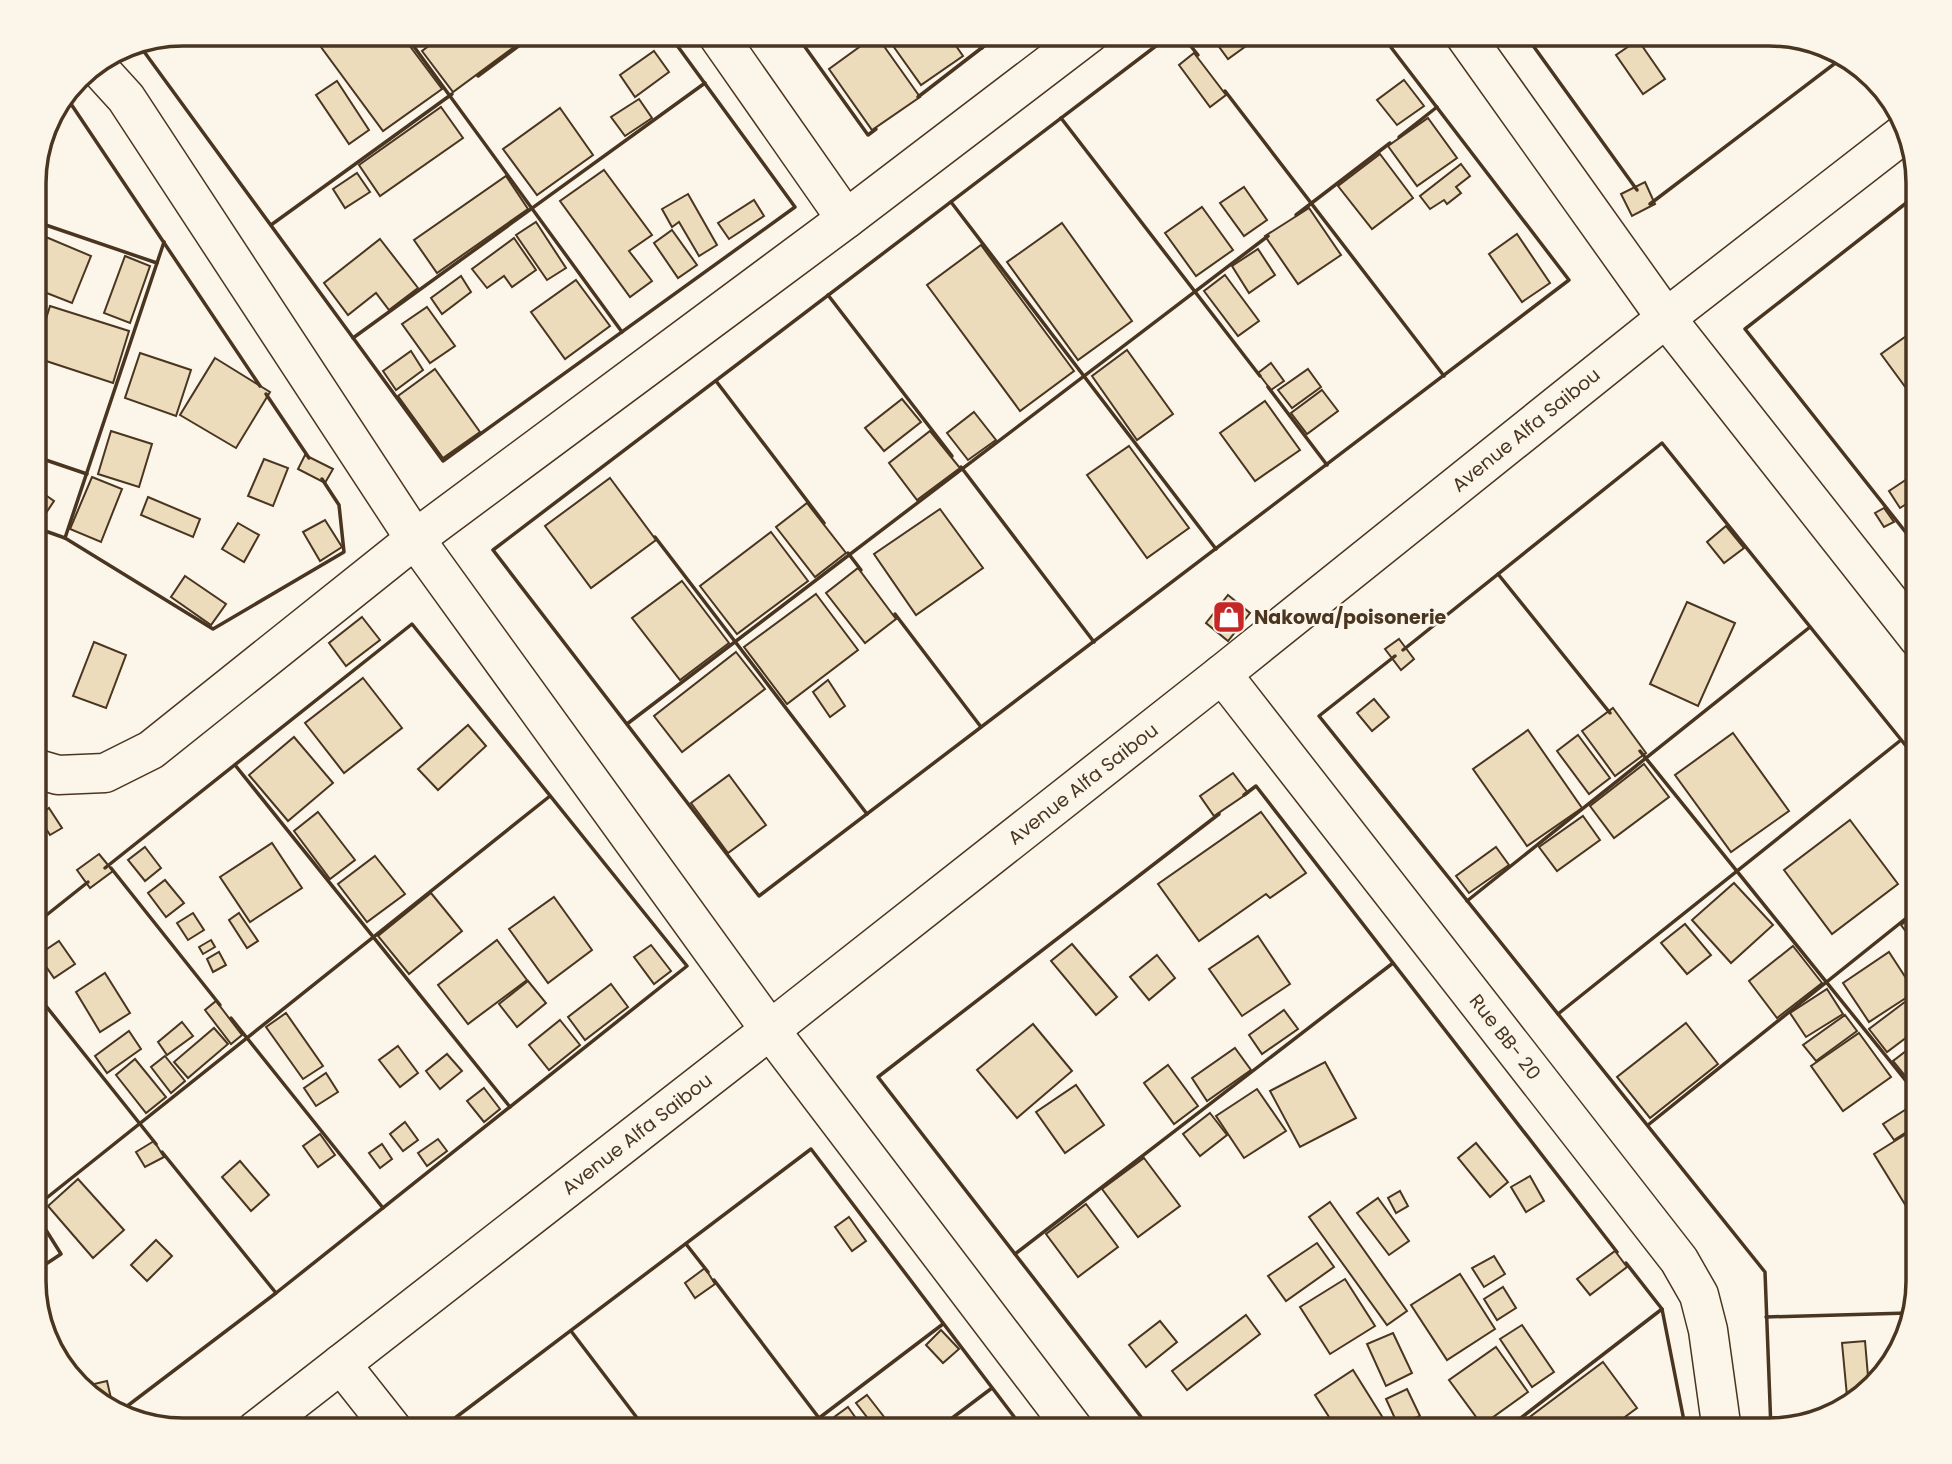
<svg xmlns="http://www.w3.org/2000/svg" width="1952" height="1464" viewBox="0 0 1952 1464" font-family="Poppins,sans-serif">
  <rect width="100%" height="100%" fill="#fbf6e9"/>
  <g fill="#ecdcbc" stroke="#4a3520" stroke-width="2">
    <path d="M332,33H400L442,89L383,131L318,43Z"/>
    <path d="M446,33H533L453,92L422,51Z"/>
    <path d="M890,33H947L963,56L921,85L886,36Z"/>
    <path d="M1209,33H1264L1228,59Z"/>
    <path d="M876,35L920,97L872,130L829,69Z"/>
    <path d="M1638,40L1665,79L1643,94L1616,55Z"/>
    <path d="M654,51L669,72L635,97L620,75Z"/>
    <path d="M1194,53L1226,95L1210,107L1179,65Z"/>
    <path d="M1404,80L1424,106L1397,125L1377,100Z"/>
    <path d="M337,81L369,130L349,144L316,95Z"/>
    <path d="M639,99L652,118L625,136L611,117Z"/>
    <path d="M441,107L463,138L380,196L359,165Z"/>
    <path d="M560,108L593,155L537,195L503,149Z"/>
    <path d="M1428,118L1457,158L1417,186L1388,146Z"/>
    <path d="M47,124L58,127L34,193V173Z"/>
    <path d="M1380,154L1413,198L1372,229L1338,186Z"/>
    <path d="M1461,164L1470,176L1456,187L1461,193L1447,204L1444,200L1430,209L1420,196Z"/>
    <path d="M604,170L652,235L629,251L652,281L630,297L560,201Z"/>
    <path d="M357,173L370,192L345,208L333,189Z"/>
    <path d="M506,176L528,209L437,273L414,240Z"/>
    <path d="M1645,182L1655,204L1632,216L1621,194Z"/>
    <path d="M1244,187L1267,220L1244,236L1220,203Z"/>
    <path d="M688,194L717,245L699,256L679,222L672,227L662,209Z"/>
    <path d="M754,200L764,216L729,239L718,223Z"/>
    <path d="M1202,207L1233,250L1196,276L1165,233Z"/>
    <path d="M1309,208L1341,255L1298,284L1265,236Z"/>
    <path d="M536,222L566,268L547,280L516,235Z"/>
    <path d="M1062,223L1132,321L1078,360L1007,262Z"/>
    <path d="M672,230L697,265L678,278L654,243Z"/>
    <path d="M34,232L91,256L72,303L34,288Z"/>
    <path d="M1517,234L1550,283L1522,302L1489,254Z"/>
    <path d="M514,238L536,270L512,287L504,276L487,288L472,269Z"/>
    <path d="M380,239L418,288L389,310L376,293L348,315L324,283Z"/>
    <path d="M981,245L1074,371L1020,411L927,285Z"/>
    <path d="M1258,249L1275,275L1249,293L1232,266Z"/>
    <path d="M125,256L150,266L130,323L104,313Z"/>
    <path d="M1225,275L1259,321L1238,336L1204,291Z"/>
    <path d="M461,276L471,292L442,314L431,298Z"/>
    <path d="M576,280L610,326L565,359L531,312Z"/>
    <path d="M50,306L129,331L113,383L34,357Z"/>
    <path d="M427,307L455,346L430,363L402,324Z"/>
    <path d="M1919,327V402L1917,403L1881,354Z"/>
    <path d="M1127,350L1173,414L1137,440L1092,376Z"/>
    <path d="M411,351L423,370L396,390L383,371Z"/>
    <path d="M140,353L191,370L176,416L125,398Z"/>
    <path d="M215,358L270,392L236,448L180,415Z"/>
    <path d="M1271,363L1284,381L1271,390L1258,373Z"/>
    <path d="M435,369L480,432L443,458L398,396Z"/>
    <path d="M1308,369L1321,387L1292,408L1278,390Z"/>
    <path d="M1322,390L1338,411L1307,434L1291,413Z"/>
    <path d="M902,399L921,422L884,451L865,428Z"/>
    <path d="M1265,401L1300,450L1255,481L1220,433Z"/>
    <path d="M974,412L996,440L968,460L947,433Z"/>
    <path d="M111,431L152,444L139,487L98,474Z"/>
    <path d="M930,431L960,468L917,500L889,463Z"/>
    <path d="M1129,446L1189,528L1147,558L1087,475Z"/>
    <path d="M305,455L333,469L325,483L298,469Z"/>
    <path d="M264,459L288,468L273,506L248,496Z"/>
    <path d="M1913,475L1919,483V496L1900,508L1889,491Z"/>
    <path d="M92,477L122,489L101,542L70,529Z"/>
    <path d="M610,478L656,540L591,588L545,526Z"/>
    <path d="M34,487L54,501L34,531Z"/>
    <path d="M148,497L200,519L193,537L141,515Z"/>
    <path d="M807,503L846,553L815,577L776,527Z"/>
    <path d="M1884,508L1894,522L1884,527L1875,513Z"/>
    <path d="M940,509L983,568L916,615L874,554Z"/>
    <path d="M325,520L342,547L320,561L303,532Z"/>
    <path d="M238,523L259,535L244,562L222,549Z"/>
    <path d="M1726,526L1744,548L1724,563L1707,542Z"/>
    <path d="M771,532L808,581L737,634L700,586Z"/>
    <path d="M858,568L896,619L865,643L826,593Z"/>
    <path d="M185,576L226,604L211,625L171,597Z"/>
    <path d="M682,581L729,643L680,680L632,618Z"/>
    <path d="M816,594L858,650L787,704L744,647Z"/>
    <path d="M1228,595L1250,613L1228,641L1206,623Z"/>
    <path d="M1687,602L1735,623L1698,706L1650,684Z"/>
    <path d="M362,617L380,640L346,666L329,643Z"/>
    <path d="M1399,639L1414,659L1401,670L1385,649Z"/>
    <path d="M94,642L126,655L106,708L73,696Z"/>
    <path d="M736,652L765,689L682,752L654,716Z"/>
    <path d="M363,678L402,728L344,773L305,723Z"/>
    <path d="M828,680L845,706L830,717L813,692Z"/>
    <path d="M1374,699L1389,717L1372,731L1357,713Z"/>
    <path d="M1613,708L1646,753L1615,776L1582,731Z"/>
    <path d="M468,725L486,746L438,790L418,769Z"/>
    <path d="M1528,730L1582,808L1527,846L1473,769Z"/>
    <path d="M1733,733L1789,811L1731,852L1675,775Z"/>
    <path d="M1578,735L1610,778L1589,794L1557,751Z"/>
    <path d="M294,737L333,783L288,821L249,775Z"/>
    <path d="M1644,764L1669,797L1614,838L1590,806Z"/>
    <path d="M1233,773L1248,793L1214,816L1200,796Z"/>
    <path d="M729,775L766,825L728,853L691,803Z"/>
    <path d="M49,808L62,828L50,835L38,816Z"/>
    <path d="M318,812L355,860L330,879L294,831Z"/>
    <path d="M1261,812L1306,873L1270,898L1266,894L1199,941L1158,884Z"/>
    <path d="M1583,816L1600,840L1557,871L1539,847Z"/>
    <path d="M1850,820L1898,884L1832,934L1784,870Z"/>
    <path d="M34,822L44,837L34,845Z"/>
    <path d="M272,843L302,888L250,922L220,877Z"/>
    <path d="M145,847L161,868L145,881L128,860Z"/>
    <path d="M1496,847L1509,865L1469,893L1456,876Z"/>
    <path d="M99,854L113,871L90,888L77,870Z"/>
    <path d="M375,856L405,894L367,922L338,884Z"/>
    <path d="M165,880L184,903L166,917L148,893Z"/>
    <path d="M1734,883L1773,925L1731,963L1692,920Z"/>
    <path d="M431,893L462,931L409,974L378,936Z"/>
    <path d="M554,897L592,950L548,983L509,929Z"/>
    <path d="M1919,912V949L1901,925Z"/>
    <path d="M193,913L204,930L188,940L177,923Z"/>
    <path d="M239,913L258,941L247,948L229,920Z"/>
    <path d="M1685,924L1711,955L1687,974L1661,943Z"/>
    <path d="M1258,936L1290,984L1242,1016L1209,969Z"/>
    <path d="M211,940L215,947L203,954L199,947Z"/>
    <path d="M497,940L527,980L468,1024L438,985Z"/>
    <path d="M59,941L75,964L54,978L38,955Z"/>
    <path d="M1072,944L1117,997L1096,1015L1051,961Z"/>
    <path d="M651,945L671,971L654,984L634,957Z"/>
    <path d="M1793,946L1822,983L1777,1018L1749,981Z"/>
    <path d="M219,952L226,965L213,972L207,959Z"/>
    <path d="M1889,952L1915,992L1869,1022L1843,983Z"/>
    <path d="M1157,955L1175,978L1149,1000L1130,977Z"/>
    <path d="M105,973L130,1013L100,1032L76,992Z"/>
    <path d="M528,981L546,1003L517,1027L499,1004Z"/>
    <path d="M611,984L628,1007L585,1040L568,1017Z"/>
    <path d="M1827,989L1843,1014L1806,1037L1790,1013Z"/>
    <path d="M1914,995L1919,1001V1028L1887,1052L1869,1029Z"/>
    <path d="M216,1001L242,1035L231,1044L205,1010Z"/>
    <path d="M1284,1010L1298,1029L1262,1054L1249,1035Z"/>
    <path d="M286,1013L323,1066L303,1079L266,1027Z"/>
    <path d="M1845,1015L1857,1031L1816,1061L1803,1045Z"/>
    <path d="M560,1020L580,1045L549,1070L529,1045Z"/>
    <path d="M182,1022L193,1036L167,1055L158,1042Z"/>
    <path d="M1686,1023L1718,1064L1650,1118L1617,1077Z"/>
    <path d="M1033,1024L1072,1071L1017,1118L977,1070Z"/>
    <path d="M214,1028L228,1044L188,1078L174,1062Z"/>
    <path d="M129,1031L141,1049L107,1073L95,1056Z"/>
    <path d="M1859,1033L1891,1077L1843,1111L1811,1066Z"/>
    <path d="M1919,1041V1091L1918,1092L1893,1061Z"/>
    <path d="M398,1046L418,1073L400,1087L379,1060Z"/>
    <path d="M1235,1048L1251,1070L1207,1101L1192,1078Z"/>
    <path d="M447,1054L462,1071L440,1089L426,1071Z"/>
    <path d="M165,1056L185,1081L171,1093L151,1067Z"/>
    <path d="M135,1059L166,1097L146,1113L116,1075Z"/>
    <path d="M1325,1062L1356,1118L1300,1147L1270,1091Z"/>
    <path d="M1168,1065L1198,1106L1174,1124L1144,1083Z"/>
    <path d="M326,1073L338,1092L316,1106L304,1088Z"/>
    <path d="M1076,1085L1104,1125L1065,1153L1036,1112Z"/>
    <path d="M484,1088L500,1109L484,1122L467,1101Z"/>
    <path d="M1257,1089L1286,1131L1244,1158L1216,1116Z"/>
    <path d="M1919,1101V1124L1894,1140L1883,1124Z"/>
    <path d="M1210,1113L1227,1135L1200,1156L1183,1134Z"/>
    <path d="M405,1122L418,1140L403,1151L390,1134Z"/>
    <path d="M1919,1126V1205L1909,1211L1874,1154Z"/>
    <path d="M320,1134L335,1155L318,1167L303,1146Z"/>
    <path d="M438,1139L447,1151L427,1166L418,1153Z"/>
    <path d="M154,1141L164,1157L145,1167L136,1152Z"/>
    <path d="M1476,1143L1508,1182L1490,1197L1458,1158Z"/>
    <path d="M382,1144L392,1159L380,1168L369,1153Z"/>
    <path d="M1144,1158L1180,1206L1138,1237L1102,1189Z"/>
    <path d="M240,1161L269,1195L251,1211L222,1177Z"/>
    <path d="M1530,1176L1544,1201L1526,1212L1511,1187Z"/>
    <path d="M78,1179L124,1230L93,1258L48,1206Z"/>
    <path d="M1400,1191L1408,1206L1396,1213L1388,1198Z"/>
    <path d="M1378,1198L1409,1241L1389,1255L1357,1213Z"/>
    <path d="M1330,1202L1407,1311L1387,1325L1309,1217Z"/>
    <path d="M1086,1204L1118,1247L1078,1277L1046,1234Z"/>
    <path d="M849,1217L866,1241L852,1251L835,1227Z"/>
    <path d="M1910,1228H1919V1282L1911,1305Z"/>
    <path d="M156,1240L172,1256L147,1281L131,1265Z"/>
    <path d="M1317,1243L1334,1267L1286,1301L1268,1276Z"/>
    <path d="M1615,1251L1627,1267L1590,1295L1577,1279Z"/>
    <path d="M1494,1256L1505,1274L1484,1287L1472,1268Z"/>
    <path d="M705,1268L715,1284L695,1298L685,1283Z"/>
    <path d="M1460,1274L1495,1329L1447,1360L1411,1305Z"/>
    <path d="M1345,1279L1375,1326L1330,1354L1300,1307Z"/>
    <path d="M1503,1287L1516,1308L1497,1320L1484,1299Z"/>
    <path d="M1246,1315L1260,1334L1187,1390L1172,1371Z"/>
    <path d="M1160,1321L1177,1342L1146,1367L1129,1345Z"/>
    <path d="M1522,1325L1554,1372L1532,1387L1500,1339Z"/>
    <path d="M941,1330L959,1349L943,1363L926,1345Z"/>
    <path d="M1393,1333L1412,1373L1386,1386L1367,1344Z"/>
    <path d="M1865,1341L1869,1388L1861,1394L1847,1396L1842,1343Z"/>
    <path d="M1496,1347L1528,1392L1482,1425L1449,1380Z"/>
    <path d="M1603,1362L1637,1408L1606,1431H1511Z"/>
    <path d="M1353,1370L1383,1418L1364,1431H1338L1315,1395Z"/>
    <path d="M107,1381L113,1407L91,1400L81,1387Z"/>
    <path d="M1407,1389L1420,1416L1398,1425L1386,1399Z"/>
    <path d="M867,1395L888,1422L877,1430L856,1403Z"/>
    <path d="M848,1407L865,1431H815Z"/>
  </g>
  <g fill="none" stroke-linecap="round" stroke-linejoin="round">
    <defs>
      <g id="minor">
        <path d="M716,33L846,219"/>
        <path d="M95,64L126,98L415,539L770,1030L1075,1431"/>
        <path d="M1222,674L1679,1260L1699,1295L1708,1330L1722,1431"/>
        <path d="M34,768L58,775L105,773L151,750L415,539L846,219L1090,33"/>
        <path d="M341,1364L394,1431"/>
      </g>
      <g id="tertiary">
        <path d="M1463,33L1666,318L1919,639"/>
        <path d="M255,1431L770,1030L1222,674L1666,318L1907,131"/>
      </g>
    </defs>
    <use href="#minor" stroke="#4a3520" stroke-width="41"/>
    <use href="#tertiary" stroke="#4a3520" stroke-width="41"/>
    <use href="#minor" stroke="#fbf6e9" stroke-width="38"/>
    <use href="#tertiary" stroke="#fbf6e9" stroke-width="38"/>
    <g stroke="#4a3520" stroke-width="3.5">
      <path d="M404,33L622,332"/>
      <path d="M795,33L868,135L876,129"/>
      <path d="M971,33L982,48"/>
      <path d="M1173,33L493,550L759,896L1569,280L1380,33"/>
      <path d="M1180,33L1198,55"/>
      <path d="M1524,33L1637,190"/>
      <path d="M137,42L443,461L795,207L668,33"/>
      <path d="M478,76L536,33"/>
      <path d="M1225,91L1444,376"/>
      <path d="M65,95L260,386"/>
      <path d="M918,97L1001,33"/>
      <path d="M1061,118L1260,376"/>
      <path d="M1399,137L1437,107"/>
      <path d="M1919,193L1745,329L1919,549"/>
      <path d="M951,202L1216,549"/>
      <path d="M1650,204L1842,58"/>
      <path d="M1296,215L1390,143"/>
      <path d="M34,221L157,263"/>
      <path d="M271,225L452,94"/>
      <path d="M828,295L952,456"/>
      <path d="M353,338L705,83"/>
      <path d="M716,381L824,523"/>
      <path d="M1268,387L1327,465"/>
      <path d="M266,394L309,458"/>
      <path d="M34,456L87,474"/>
      <path d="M961,467L1094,642"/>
      <path d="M34,527L65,538L213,629L344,552L339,505L322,479"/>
      <path d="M655,537L867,814"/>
      <path d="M65,538L164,242"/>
      <path d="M848,553L861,570"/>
      <path d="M1498,574L1610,713"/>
      <path d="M895,614L981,727"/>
      <path d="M1403,650L1662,443L1919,762"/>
      <path d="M1395,656L1319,716L1765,1272L1771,1430"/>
      <path d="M627,724L1268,236"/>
      <path d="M1640,751L1919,1097"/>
      <path d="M235,765L510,1107"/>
      <path d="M1244,795L1256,786L1617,1252"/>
      <path d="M105,868L412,624L687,966L276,1293L122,1410"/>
      <path d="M111,868L220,1005"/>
      <path d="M1467,901L1810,627"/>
      <path d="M34,925L88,882"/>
      <path d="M34,991L156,1144"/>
      <path d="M1558,1014L1901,740"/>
      <path d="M231,1018L383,1208"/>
      <path d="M1648,1125L1919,908"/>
      <path d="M162,1152L276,1293"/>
      <path d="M34,1208L550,796"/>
      <path d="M686,1244L708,1272"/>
      <path d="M1015,1254L1393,963"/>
      <path d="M1626,1263L1662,1309L1686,1431"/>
      <path d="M34,1272L61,1254L34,1211"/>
      <path d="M714,1280L819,1418"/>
      <path d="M1766,1317L1908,1313"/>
      <path d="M571,1331L647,1431"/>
      <path d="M465,1431L455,1418L811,1149L1025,1431"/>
      <path d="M628,1431L640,1421"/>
      <path d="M802,1431L943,1324"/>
      <path d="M935,1431L992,1388"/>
      <path d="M1152,1431L878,1077L1219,814"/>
      <path d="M1504,1431L1662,1309"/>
    </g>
  </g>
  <defs>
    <symbol id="shop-square" viewBox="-11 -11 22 22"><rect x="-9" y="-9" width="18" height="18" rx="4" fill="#c62828" stroke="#fbf6e9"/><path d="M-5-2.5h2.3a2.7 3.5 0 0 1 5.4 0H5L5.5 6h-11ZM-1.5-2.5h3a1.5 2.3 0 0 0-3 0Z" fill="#fff"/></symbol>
  </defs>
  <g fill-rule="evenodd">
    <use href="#shop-square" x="1210" y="598" width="38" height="38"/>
  </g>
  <g text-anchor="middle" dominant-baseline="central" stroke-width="5" stroke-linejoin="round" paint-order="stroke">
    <g font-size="19" fill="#4a3520" stroke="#fbf6e9">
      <text transform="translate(1526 430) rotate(-39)">Avenue Alfa Saibou</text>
      <text transform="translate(1083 784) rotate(-38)">Avenue Alfa Saibou</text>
      <text transform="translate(1505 1037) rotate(52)">Rue BB- 20</text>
      <text transform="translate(637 1134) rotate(-38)">Avenue Alfa Saibou</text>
    </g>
    <g font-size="19" font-weight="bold" fill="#4a3520" stroke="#fbf6e9" text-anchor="start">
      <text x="1254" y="617">Nakowa/poisonerie</text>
    </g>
  </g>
  <path d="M0 0H1952V1464H0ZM183 46H1769A137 137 0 0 1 1906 183V1281A137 137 0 0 1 1769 1418H183A137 137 0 0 1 46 1281V183A137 137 0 0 1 183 46Z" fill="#fbf6e9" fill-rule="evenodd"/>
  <path fill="none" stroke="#4a3520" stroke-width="3.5" d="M183 46H1769A137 137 0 0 1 1906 183V1281A137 137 0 0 1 1769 1418H183A137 137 0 0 1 46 1281V183A137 137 0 0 1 183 46Z"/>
</svg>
